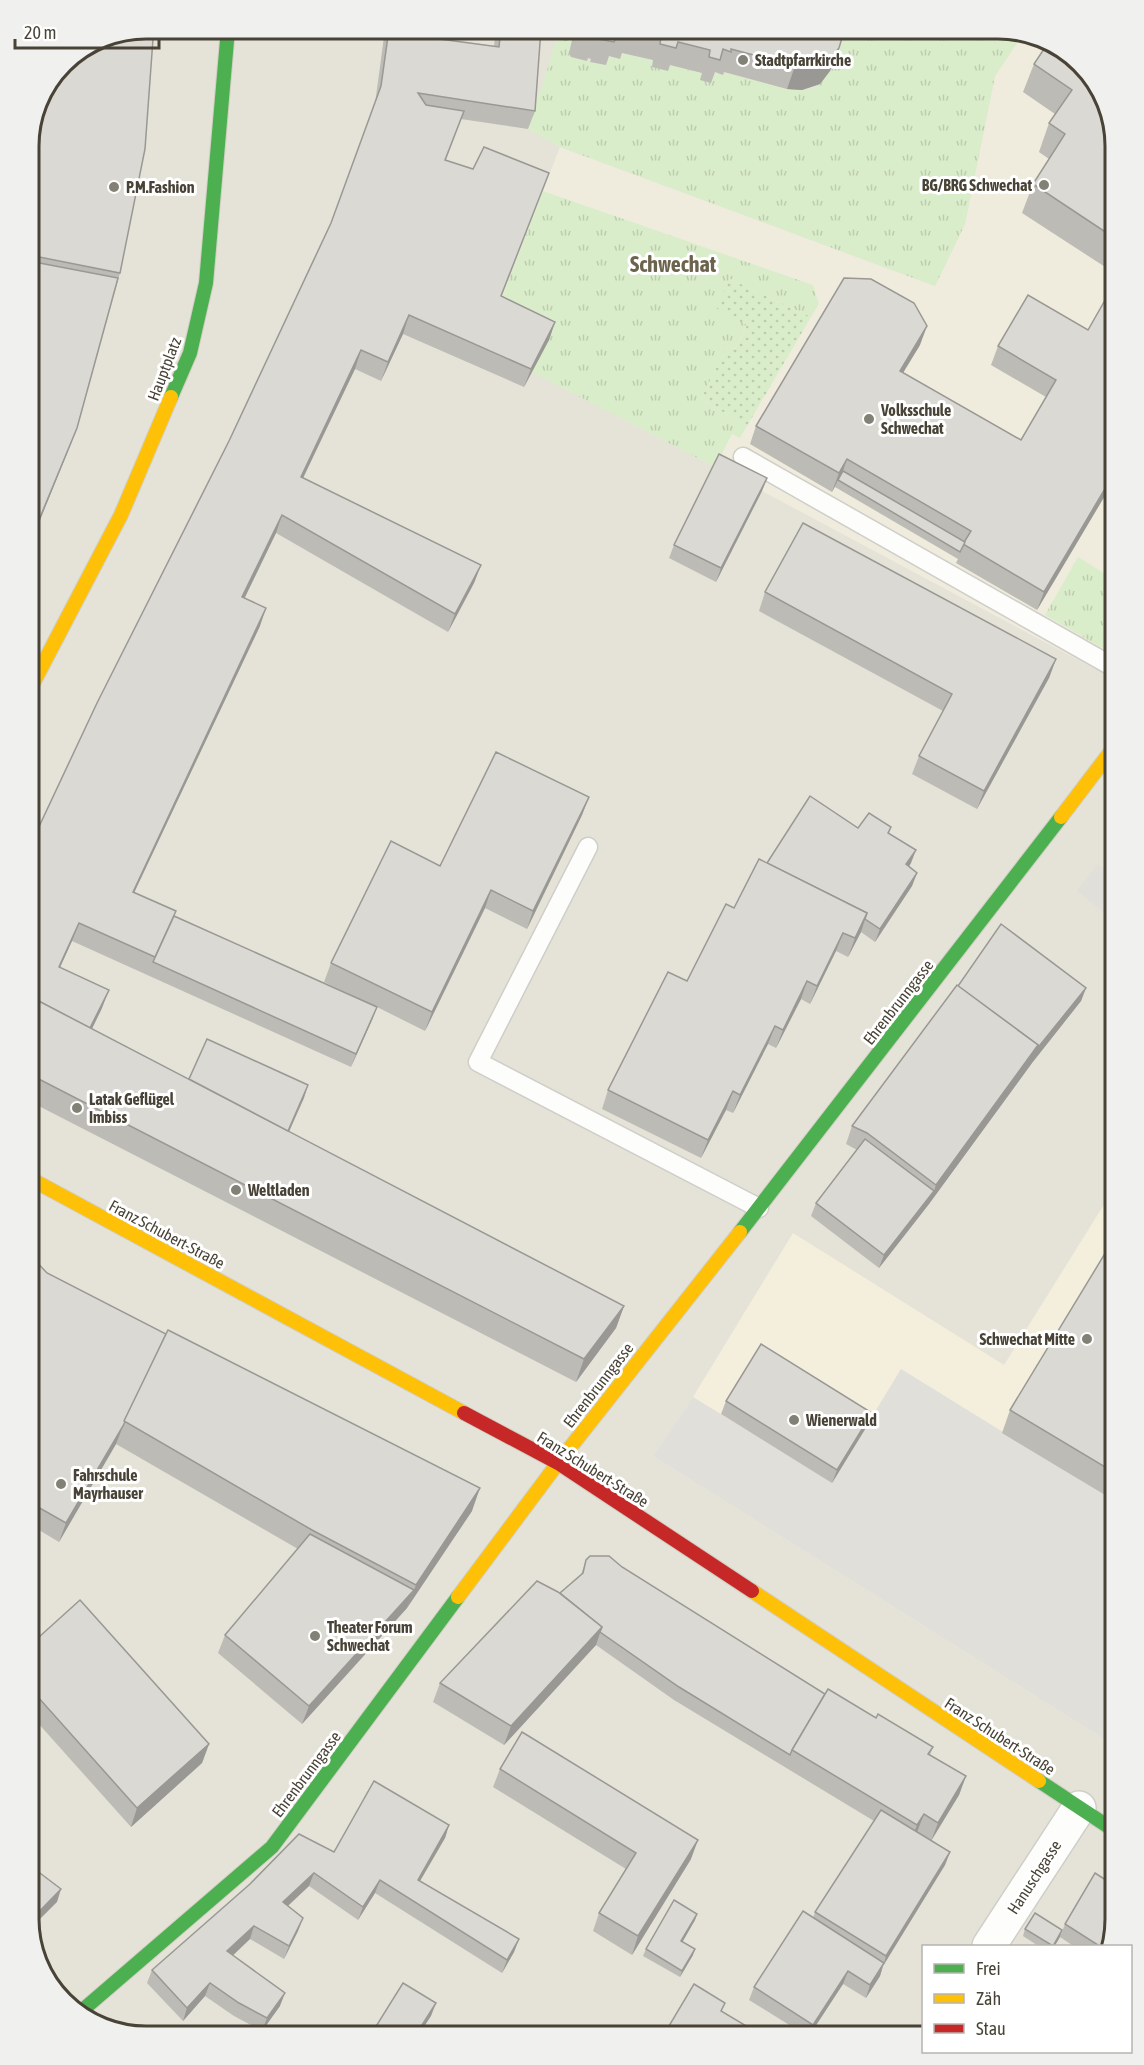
<svg xmlns="http://www.w3.org/2000/svg" width="1144" height="2065" viewBox="0 0 1144 2065" font-family="'Asap Condensed',sans-serif">
  <defs>
    <pattern id="grass-tufts" width="24" height="20" patternUnits="userSpaceOnUse" patternTransform="scale(1.5)"><rect width="24" height="20" fill="#daedca"/><path d="M3 7l-1-3M5 7V3M7 7l1-3M15 17l-1-3M17 17v-4M19 17l1-3" fill="none" stroke="#bdccae"/></pattern>
    <pattern id="park-dots" width="8" height="8" patternUnits="userSpaceOnUse" patternTransform="scale(1.5)"><rect width="8" height="8" fill="#daedca"/><path d="M2 2h.1M6 6h.1" fill="none" stroke="#bdccae" stroke-width="1.8" stroke-linecap="round"/></pattern>
  </defs>
  <rect width="100%" height="100%" fill="#f1f0eb"/>
  <path fill="#e5e3d8" d="M146,29H1006L1064,48L1106,100L1115,146V1920L1107,1946H924L923,2036H138L80,2017L38,1965L29,1919V138L38,100L101,37Z"/>
  <path fill="#f4eedd" d="M1115,1187V1746L653,1456L693,1397L793,1233L1004,1365Z"/>
  <path fill="#efecdd" d="M1023,34L1064,48L1115,146V645L1099,671L732,475L495,315L560,147L935,286L965,224L995,76Z"/>
  <g fill="url(#grass-tufts)">
    <path d="M828,29H1006L1023,34L995,76L965,224L935,286L560,147L528,129L557,39L567,41L568,39L572,40L571,57L586,61L587,58L591,59L590,62L606,65L609,56L620,59L622,53L702,73L701,80L715,72L723,74V72L787,89H811L820,84L830,71L834,62L835,54Z"/>
    <path d="M543,191L813,285L819,304L811,317L730,279L747,324L735,349L727,346L701,399L747,426L740,438L732,434L715,467L532,372L495,315Z"/>
    <path d="M1078,557L1115,580V645L1111,653L1045,615Z"/>
  </g>
  <path fill="url(#park-dots)" d="M730,279L811,317L747,426L701,399L727,346L735,349L747,325L716,308Z"/>
  <g fill="#e0dfda">
    <path d="M1098,864L1115,878V921L1077,891Z"/>
    <path d="M901,1369L1115,1501V1746L653,1456L693,1397L832,1482Z"/>
  </g>
  <g fill="none" stroke-linecap="round" stroke-linejoin="round">
    <defs>
      <g id="lane">
        <path d="M743,457L1115,668"/>
        <path d="M588,847L478,1062L759,1208"/>
      </g>
      <path id="street" d="M989,1946L1079,1808"/>
      <g id="fast">
        <path d="M171,397L190,353L206,283L228,29"/>
        <path d="M740,1232L1061,817"/>
        <path d="M1039,1781L1115,1831"/>
        <path d="M78,2014L272,1847L458,1597"/>
      </g>
      <g id="slow">
        <path d="M29,691L121,515L171,397"/>
        <path d="M1061,817L1115,746"/>
        <path d="M29,1178L464,1413"/>
        <path d="M752,1591L1039,1781"/>
        <path d="M458,1597L558,1463L740,1232"/>
      </g>
      <path id="jam" d="M464,1413L558,1463L752,1591"/>
    </defs>
    <use href="#lane" stroke="#cfcec8" stroke-width="21"/>
    <use href="#street" stroke="#cfcec8" stroke-width="36"/>
    <use href="#fast" stroke="#d1cec2" stroke-width="16"/>
    <use href="#slow" stroke="#d1cec2" stroke-width="16"/>
    <use href="#jam" stroke="#d1cec2" stroke-width="16"/>
    <use href="#lane" stroke="#fdfdfc" stroke-width="18"/>
    <use href="#street" stroke="#fdfdfc" stroke-width="33"/>
    <use href="#fast" stroke="#4caf50" stroke-width="14"/>
    <use href="#slow" stroke="#ffc107" stroke-width="14"/>
    <use href="#jam" stroke="#c62828" stroke-width="14"/>
  </g>
  <g fill="#bcbbb5">
    <path d="M385,29H441L440,39L494,46L496,29H541L535,111L528,129L461,119L446,160L502,296L555,322L549,340L524,387L403,334L381,381L355,369L303,477L481,565L474,583L448,632L276,533L244,598L260,626L134,892L174,916L366,1002L324,982L331,963L440,866L589,797L582,815L527,929L485,908L425,1031L377,1007L372,1020L351,1067L72,941L60,967L102,1008L92,1029L189,1079L308,1085L289,1132L624,1306L616,1328L576,1382L29,1101V848L229,441L331,223L375,104Z"/>
    <path d="M560,29H843L839,48L830,71L820,84L802,90L787,89L724,72L723,75L715,72L711,83L700,80L702,73L670,65L668,71L652,67L653,60L622,53L620,59L609,56L606,65L590,62L591,59L588,58L587,61L571,57L569,53L572,40L568,39L567,41L557,39Z"/>
    <path d="M1048,43L1116,146V274L1022,213L1033,184L1049,159L1039,152L1049,123L1055,114L1023,92L1034,64Z"/>
    <path d="M29,138L120,273L77,428L68,451L29,547Z"/>
    <path d="M1116,278V477L1037,610L956,563L958,559L835,487L832,492L750,444L756,426L920,345L903,373L1021,440L1046,397L991,365L998,346L1088,330L1112,288Z"/>
    <path d="M767,478L762,491L716,582L669,558L674,545Z"/>
    <path d="M765,592L1056,659L1049,678L977,809L912,774L919,756L943,711L759,611Z"/>
    <path d="M891,827L889,833L911,863L909,867L917,873L912,886L875,942L861,932L848,957L836,951L810,1004L801,999L776,1048L768,1044L733,1113L726,1110L701,1158L602,1109L608,1090L687,981L767,863L858,828Z"/>
    <path d="M958,986L1086,988L1081,1001L1032,1063L929,1204L879,1268L811,1216L816,1203L857,1150L846,1144L852,1126Z"/>
    <path d="M1115,1237V1501L1002,1433L1010,1410Z"/>
    <path d="M29,1254L47,1273L472,1511L407,1608L302,1724L218,1653L225,1635L298,1549L116,1444L59,1542L29,1524Z"/>
    <path d="M726,1401L867,1426L832,1483L721,1414Z"/>
    <path d="M586,1560L622,1567L825,1694L876,1718L933,1747L930,1755L966,1776L959,1795L931,1841L950,1852L945,1865L883,1966L880,1976L866,1998L843,1984L809,2036H807L749,2000L754,1987L813,1918L815,1912L874,1821L674,1700L596,1645L504,1745L433,1702L440,1683L560,1593L581,1575Z"/>
    <path d="M29,1646L209,1744L202,1763L131,1827L29,1713Z"/>
    <path d="M500,1769L691,1859L632,1955L593,1931L599,1913L626,1869L493,1787Z"/>
    <path d="M449,1825L445,1838L420,1881L519,1939L514,1952L502,1973L375,1893L358,1920L309,1886L288,1906L303,1918L298,1931L284,1959L250,1939L232,1955L280,2006L262,2031L234,2016L205,1996L183,2021L147,1983L152,1970L334,1852Z"/>
    <path d="M697,1914L695,1920L682,1942L693,1955L680,1977L643,1956L646,1949Z"/>
    <path d="M1065,1924L1107,1947H1075L1060,1937Z"/>
    <path d="M1025,1929L1062,1930L1060,1937L1054,1947H1040L1023,1936Z"/>
  </g>
  <g fill="#999894">
    <path d="M839,48L830,71L820,84L802,90L787,89L795,66Z"/>
    <path d="M409,315L403,334L381,381L388,362Z"/>
    <path d="M555,322L549,340L524,387L531,369Z"/>
    <path d="M927,326L920,345L893,389L900,371Z"/>
    <path d="M361,350L355,369L295,495L301,477Z"/>
    <path d="M77,428L68,451L29,547V544Z"/>
    <path d="M847,459L841,477L838,480L832,492L839,473Z"/>
    <path d="M1116,470V477L1037,610L1044,592Z"/>
    <path d="M767,478L762,491L716,582L721,568Z"/>
    <path d="M282,515L276,533L236,616L242,597Z"/>
    <path d="M481,565L474,583L448,632L455,614Z"/>
    <path d="M266,608L260,626L126,910L133,892Z"/>
    <path d="M1056,659L1049,678L977,809L984,791Z"/>
    <path d="M589,797L582,815L527,929L533,911Z"/>
    <path d="M916,850L911,863L901,877L906,864Z"/>
    <path d="M917,873L912,886L875,942L880,929Z"/>
    <path d="M491,890L485,908L425,1031L432,1012Z"/>
    <path d="M867,913L861,932L848,957L855,938Z"/>
    <path d="M79,923L72,941L52,985L59,967Z"/>
    <path d="M843,933L836,951L810,1004L817,986Z"/>
    <path d="M807,981L801,999L776,1048L783,1030Z"/>
    <path d="M1086,988L1081,1001L1032,1063L929,1204L879,1268L884,1255L934,1191L936,1185L1038,1045Z"/>
    <path d="M109,990L102,1008L81,1051L88,1032Z"/>
    <path d="M377,1007L372,1020L351,1067L356,1054Z"/>
    <path d="M775,1026L768,1044L733,1113L740,1095Z"/>
    <path d="M308,1085L304,1098L279,1154L284,1141Z"/>
    <path d="M733,1091L726,1110L701,1158L708,1140Z"/>
    <path d="M624,1306L616,1328L576,1382L584,1359Z"/>
    <path d="M872,1413L867,1426L832,1483L837,1470Z"/>
    <path d="M123,1426L116,1444L59,1542L66,1523Z"/>
    <path d="M480,1488L472,1511L407,1608L416,1585Z"/>
    <path d="M414,1590L407,1608L302,1724L309,1706Z"/>
    <path d="M602,1627L596,1645L504,1745L511,1726Z"/>
    <path d="M209,1744L202,1763L131,1827L137,1808Z"/>
    <path d="M966,1776L959,1795L931,1841L938,1823Z"/>
    <path d="M924,1814L917,1832L910,1843L917,1825Z"/>
    <path d="M449,1825L445,1838L413,1893L418,1880Z"/>
    <path d="M698,1840L691,1859L632,1955L638,1936Z"/>
    <path d="M950,1852L945,1865L883,1966L880,1976L866,1998L870,1985L883,1966L886,1956Z"/>
    <path d="M314,1873L309,1886L278,1915L283,1902Z"/>
    <path d="M380,1880L375,1893L358,1920L363,1907Z"/>
    <path d="M61,1889L57,1902L30,1929L29,1922Z"/>
    <path d="M697,1914L695,1920L679,1948L681,1941Z"/>
    <path d="M303,1918L298,1931L284,1959L289,1946Z"/>
    <path d="M254,1926L250,1939L223,1965L227,1951Z"/>
    <path d="M1062,1930L1060,1937L1054,1947H1052Z"/>
    <path d="M519,1939L514,1952L502,1973L507,1960Z"/>
    <path d="M695,1949L693,1955L680,1977L682,1971Z"/>
    <path d="M848,1971L843,1984L809,2036L813,2025Z"/>
    <path d="M210,1983L205,1996L183,2021L187,2008Z"/>
    <path d="M285,1993L280,2006L262,2031L267,2018Z"/>
    <path d="M436,2003L431,2016L418,2036H415Z"/>
  </g>
  <g fill="#dbd9d3" stroke="#999894" stroke-width="1.5">
    <path d="M146,28H148V39L108,36Z"/>
    <path d="M389,29H441L440,39L499,47L501,29H541L535,111L418,93L426,105L464,111L445,160L473,169L484,147L549,173L501,296L555,322L531,369L409,315L388,362L361,350L301,477L481,565L455,614L282,515L242,597L266,608L133,892L176,911L155,957L79,923L59,967L109,990L90,1028L29,996V848L97,703L229,441L331,223L381,86Z"/>
    <path d="M578,29H843L844,31L839,48L828,62L810,67L795,66L731,49V52L723,49L720,60L709,57L710,50L678,42L676,48L660,44L661,37L630,30L628,36L618,33L614,42L598,39L599,36L596,35L595,38L580,35Z"/>
    <path d="M108,36L153,39L145,149L120,273L29,255V138L38,100L63,63L101,37Z"/>
    <path d="M1048,43L1064,48L1106,100L1116,146V239L1033,184L1065,134L1049,123L1072,90L1034,64Z"/>
    <path d="M29,261L118,278L77,428L29,544Z"/>
    <path d="M844,278L871,279L914,303L927,326L900,371L1021,440L1056,380L998,346L1028,295L1088,330L1112,288L1116,290V470L1044,592L963,544L971,531L847,459L839,473L756,426Z"/>
    <path d="M719,454L767,478L721,568L674,545Z"/>
    <path d="M843,471L965,542L960,552L838,480Z"/>
    <path d="M803,523L1056,659L984,791L919,756L952,694L765,592Z"/>
    <path d="M496,752L589,797L533,911L491,890L432,1012L331,963L391,841L440,866Z"/>
    <path d="M810,796L858,828L869,813L891,827L888,833L916,850L906,864L917,873L880,929L865,919L867,913L767,863Z"/>
    <path d="M759,859L867,913L855,938L843,933L817,986L807,981L783,1030L775,1026L740,1095L733,1091L708,1140L608,1090L668,972L687,981L726,904L734,908Z"/>
    <path d="M174,916L377,1007L356,1054L153,962Z"/>
    <path d="M1001,924L1086,988L1036,1050L1038,1045L958,986Z"/>
    <path d="M957,985L1038,1045L936,1185L867,1133L852,1126Z"/>
    <path d="M29,996L624,1306L584,1359L29,1074Z"/>
    <path d="M207,1039L308,1085L288,1131L189,1079Z"/>
    <path d="M865,1139L934,1191L884,1255L816,1203Z"/>
    <path d="M1115,1237V1473L1010,1410Z"/>
    <path d="M29,1254L47,1273L166,1334L123,1426L66,1523L29,1502V1379L32,1373L29,1371Z"/>
    <path d="M168,1330L480,1488L416,1585L312,1530L124,1421Z"/>
    <path d="M761,1344L872,1413L837,1470L726,1401Z"/>
    <path d="M310,1534L414,1590L309,1706L225,1635Z"/>
    <path d="M590,1556H609L622,1567L825,1694L792,1750L790,1755L679,1687L600,1632L602,1627L560,1593L583,1573L586,1560Z"/>
    <path d="M537,1581L558,1592L602,1627L511,1726L440,1683Z"/>
    <path d="M80,1600L209,1744L137,1808L29,1687V1646Z"/>
    <path d="M828,1689L876,1718L878,1714L933,1747L928,1754L966,1776L938,1823L924,1814L917,1825L792,1750Z"/>
    <path d="M522,1732L698,1840L638,1936L599,1913L636,1853L500,1769Z"/>
    <path d="M374,1781L449,1825L418,1880L519,1939L507,1960L380,1880L363,1907L314,1873L283,1902L303,1918L289,1946L254,1926L227,1951L285,1993L267,2018L239,2003L210,1983L187,2008L152,1970L250,1884L299,1834L334,1852Z"/>
    <path d="M881,1810L950,1852L886,1956L815,1912Z"/>
    <path d="M28,1864L61,1889L29,1922L28,1919Z"/>
    <path d="M1095,1873L1115,1886V1920L1107,1947H1101L1065,1924Z"/>
    <path d="M674,1900L697,1914L681,1941L695,1949L682,1971L646,1949Z"/>
    <path d="M803,1911L884,1963L870,1985L848,1971L813,2025L754,1987Z"/>
    <path d="M1035,1913L1062,1930L1053,1946L1025,1929Z"/>
    <path d="M403,1983L436,2003L415,2036H370Z"/>
    <path d="M694,1984L725,2003L721,2011L763,2036H663Z"/>
    <path d="M593,2030L604,2036H589Z"/>
  </g>
  <g fill="#838075" stroke="#fff" stroke-width="2">
    <circle cx="743" cy="60" r="6"/>
    <circle cx="1044" cy="185" r="6"/>
    <circle cx="114" cy="187" r="6"/>
    <circle cx="869" cy="419" r="6"/>
    <circle cx="77" cy="1108" r="6"/>
    <circle cx="236" cy="1190" r="6"/>
    <circle cx="1087" cy="1339" r="6"/>
    <circle cx="794" cy="1420" r="6"/>
    <circle cx="61" cy="1484" r="6"/>
    <circle cx="315" cy="1636" r="6"/>
  </g>
  <g text-anchor="middle" dominant-baseline="central" stroke-width="6" stroke-linejoin="round" paint-order="stroke">
    <g font-size="16" font-weight="bold" fill="#484336" stroke="#fff" text-anchor="start">
      <text x="755" y="60">Stadtpfarrkirche</text>
      <text x="1032" y="185" text-anchor="end">BG/BRG Schwechat</text>
      <text x="126" y="187">P.M.Fashion</text>
      <text x="881" y="410">Volksschule<tspan x="881" dy="18">Schwechat</tspan></text>
      <text x="89" y="1099">Latak Geflügel<tspan x="89" dy="18">Imbiss</tspan></text>
      <text x="248" y="1190">Weltladen</text>
      <text x="1075" y="1339" text-anchor="end">Schwechat Mitte</text>
      <text x="806" y="1420">Wienerwald</text>
      <text x="73" y="1475">Fahrschule<tspan x="73" dy="18">Mayrhauser</tspan></text>
      <text x="327" y="1627">Theater Forum<tspan x="327" dy="18">Schwechat</tspan></text>
    </g>
    <g font-size="16" fill="#484336" stroke="#fff">
      <text transform="translate(164 369) rotate(-69)">Hauptplatz</text>
      <text transform="translate(898 1002) rotate(-52)">Ehrenbrunngasse</text>
      <text transform="translate(167 1234) rotate(28)">Franz Schubert-Straße</text>
      <text transform="translate(598 1385) rotate(-52)">Ehrenbrunngasse</text>
      <text transform="translate(593 1469) rotate(32)">Franz Schubert-Straße</text>
      <text transform="translate(1000 1736) rotate(33)">Franz Schubert-Straße</text>
      <text transform="translate(306 1774) rotate(-53)">Ehrenbrunngasse</text>
      <text transform="translate(1034 1877) rotate(-57)">Hanuschgasse</text>
    </g>
    <g font-size="22" font-weight="bold" fill="#6b634d" stroke="#fff">
      <text x="673" y="264">Schwechat</text>
    </g>
  </g>
  <path d="M0 0H1144V2065H0ZM146 39H998A107 107 0 0 1 1105 146V1919A107 107 0 0 1 998 2026H146A107 107 0 0 1 39 1919V146A107 107 0 0 1 146 39Z" fill="#f0f0ef" fill-rule="evenodd"/>
  <path fill="none" stroke="#484336" stroke-width="3" d="M146 39H998A107 107 0 0 1 1105 146V1919A107 107 0 0 1 998 2026H146A107 107 0 0 1 39 1919V146A107 107 0 0 1 146 39Z"/>
  <rect x="922" y="1945" width="210" height="108" fill="#ffffff" stroke="#b6b4af" stroke-width="1.5"/>
  <rect x="934" y="1964" width="30" height="9" fill="#4caf50" stroke="#b6b4af" stroke-width="1.5"/>
  <text x="976" y="1975" font-size="18" fill="#484336">Frei</text>
  <rect x="934" y="1994" width="30" height="9" fill="#ffc107" stroke="#b6b4af" stroke-width="1.5"/>
  <text x="976" y="2005" font-size="18" fill="#484336">Zäh</text>
  <rect x="934" y="2024" width="30" height="9" fill="#c62828" stroke="#b6b4af" stroke-width="1.5"/>
  <text x="976" y="2035" font-size="18" fill="#484336">Stau</text>
  <path d="M15 39v9h144v-9" fill="none" stroke="#484336" stroke-width="3"/>
  <text x="24" y="39" font-size="18" fill="#484336" stroke="#ffffff" stroke-width="4.5" paint-order="stroke">20 m</text>
</svg>
